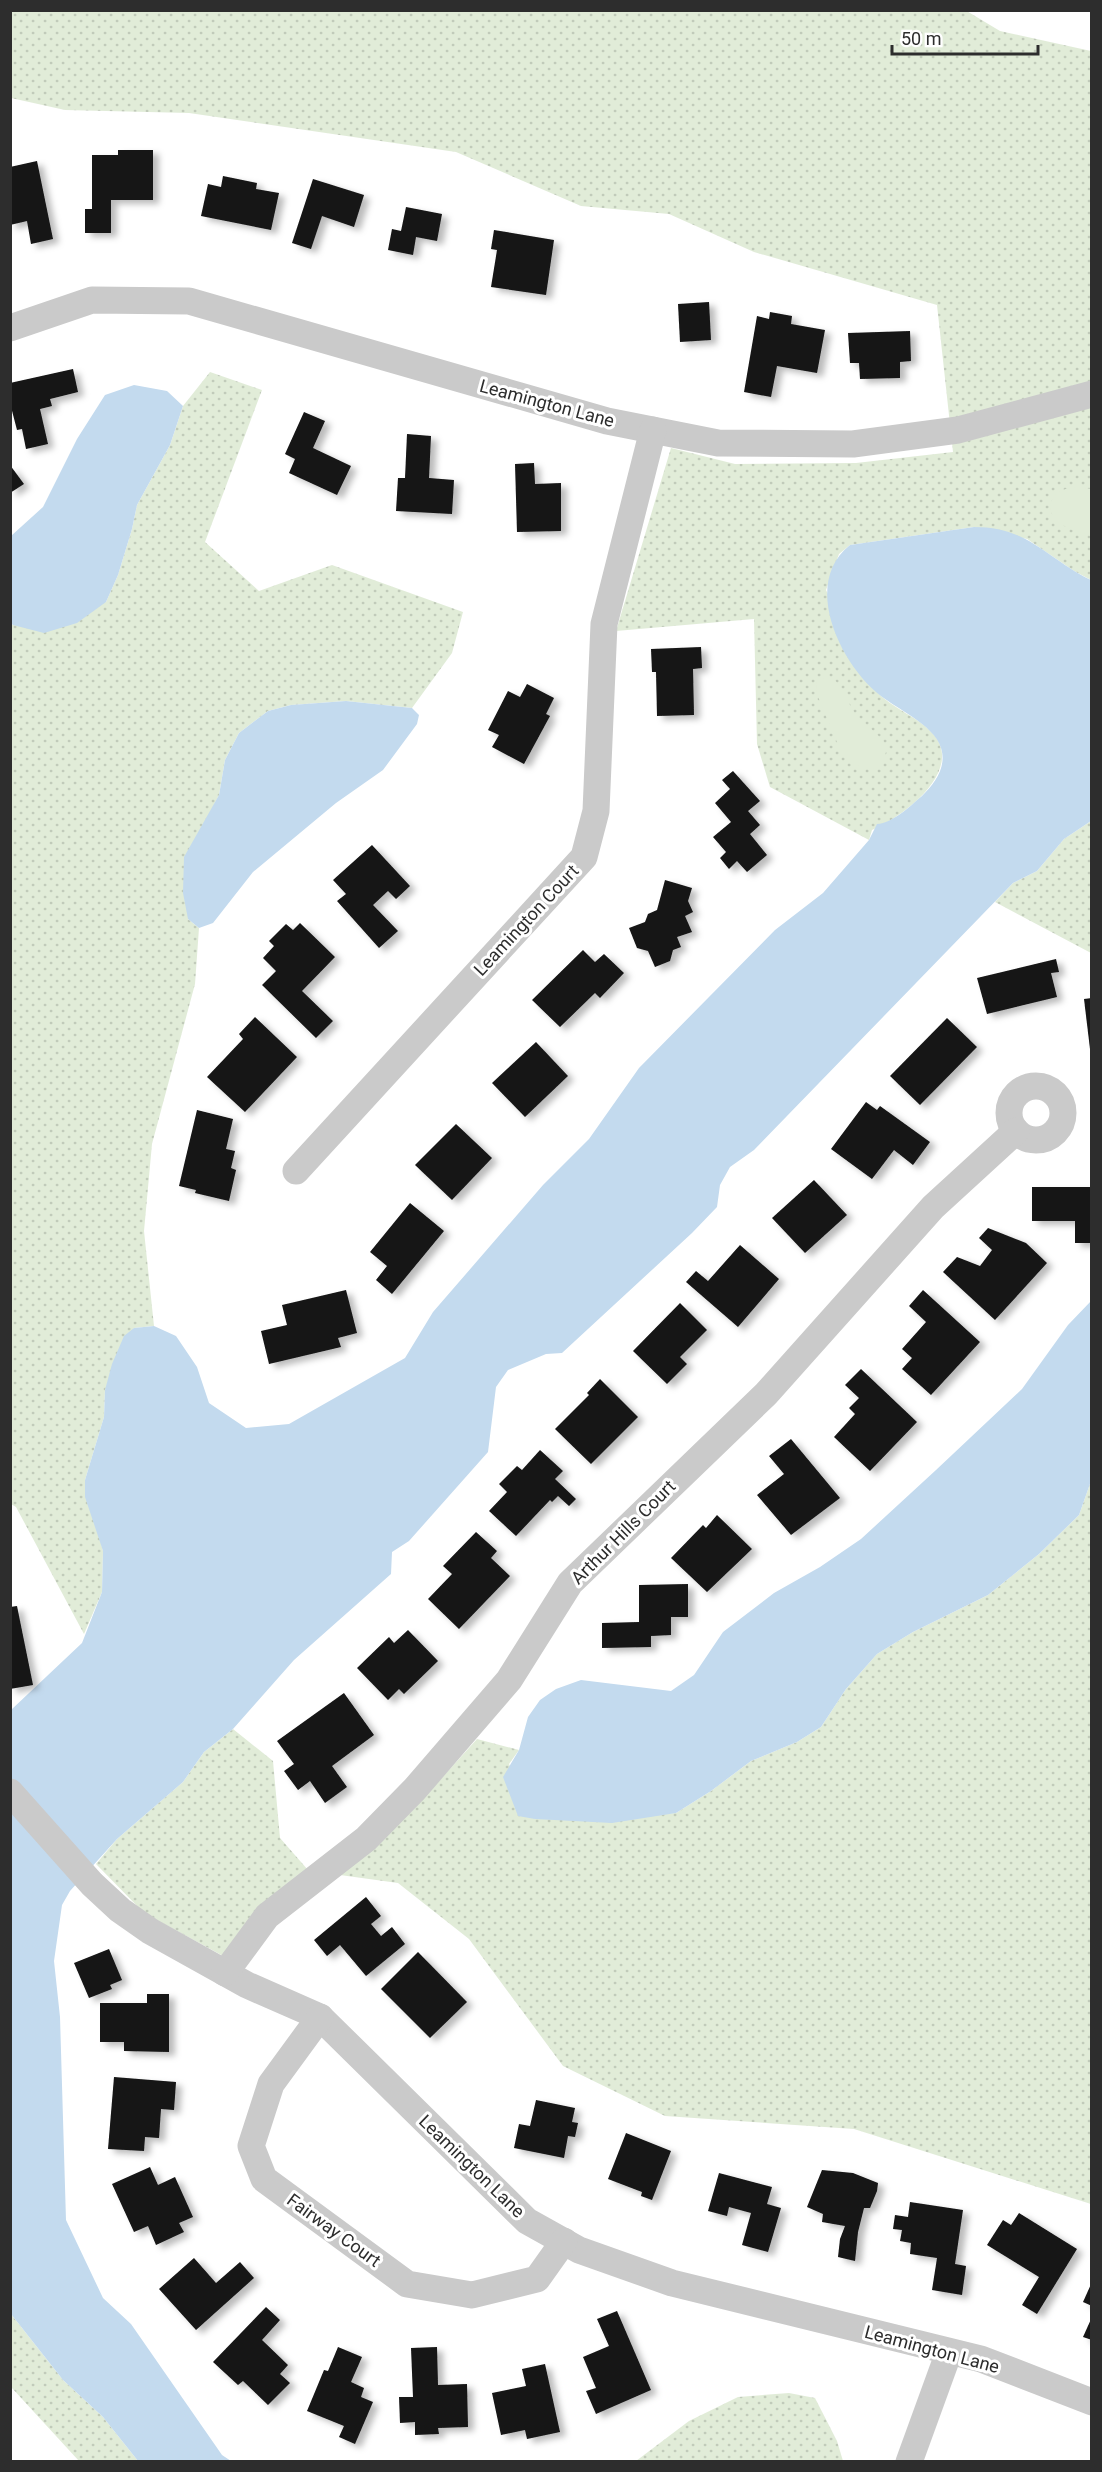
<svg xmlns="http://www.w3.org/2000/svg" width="1102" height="2472" viewBox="0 0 1102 2472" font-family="Roboto,sans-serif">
  <defs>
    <pattern id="grass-dots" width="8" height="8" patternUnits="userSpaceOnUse" patternTransform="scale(1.5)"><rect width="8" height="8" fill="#e1ecd8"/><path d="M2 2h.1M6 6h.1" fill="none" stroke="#c1cbba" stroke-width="1.8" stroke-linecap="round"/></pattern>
    <filter id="shadow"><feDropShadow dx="6" dy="4" stdDeviation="3" flood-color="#0004"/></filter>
  </defs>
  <rect width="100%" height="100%" fill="#fff"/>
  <g fill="url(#grass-dots)">
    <path d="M965,10L1000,31L1091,51V580L1074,571L1027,539L974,527L850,545L839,554L826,590C838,615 850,639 862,664C866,673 870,686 877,692C894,710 920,717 935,736C963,773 901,818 872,830L869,840L770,787L757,744L754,619L616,631L671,448L735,464L856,463L953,452L937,305L754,252L669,214L581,206L456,152L189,113L65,110L11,98L10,11Z"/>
    <path d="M210,372L262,390L205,542L259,591L332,565L463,612L452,653L412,708L346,701L291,705L268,711L239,733L225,760L219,795L204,825L188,919L199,928L195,984L152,1144L144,1231L154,1326L134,1328L105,1390L104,1417L85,1480L103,1551L102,1592L84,1634L16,1507L11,1504L10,623L13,625L106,602L118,575L132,529L137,505L170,445L183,406Z"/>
    <path d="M1091,821V953L995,902L1013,883L1037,871L1064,839Z"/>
    <path d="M1091,1481V2204L854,2129L665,2116L563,2066L469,1939L398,1883L340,1875L412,1811L477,1739L519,1750L509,1764L535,1819L676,1813L711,1791L751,1761L797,1742L821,1727L846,1689L877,1654L913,1632L988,1595L1039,1554L1079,1515Z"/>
    <path d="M233,1729L273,1761L280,1838L308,1870L225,1957L144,1913L96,1864L117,1839L183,1782L204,1752Z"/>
    <path d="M11,2314L63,2380L103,2417L138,2461H79L11,2387Z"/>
    <path d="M789,2393L815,2398L837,2441L843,2461H636L689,2421L738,2397Z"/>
  </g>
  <g fill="#e1ecd8">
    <path d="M1078,487L1091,489V536C1081,532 1069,530 1060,523C1038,506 1056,487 1078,487Z"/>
    <path d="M825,677L834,679L839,685L855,714L883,740L886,752L883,761L877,767L872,770L860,767L852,762L839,747L816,692L817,682Z"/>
  </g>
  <g fill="#c3daee">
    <path d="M134,385L167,391L183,406L170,445L137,505L132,529L118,575L106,602L77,623L44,633L13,625L10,623L11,536L43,507L77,439L105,395Z"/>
    <path d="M974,527C1029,527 1046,558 1091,580V821L1064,839L1037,871L1013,883L754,1150L730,1167L720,1185L717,1207L692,1233L562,1353L546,1354L508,1370L496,1387L488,1452L409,1541L392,1552L391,1574L294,1660L233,1729L204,1752L183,1782L117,1839L70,1891L62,1905L54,1961L60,2017L66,2220L103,2298L131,2324L222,2455L231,2461H138L103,2417L63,2380L11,2314V1710L82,1643L102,1592L103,1551L85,1497V1480L104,1417L105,1390L112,1364L124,1336L134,1328L154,1326L176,1336L197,1367L209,1403L246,1428L289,1424L405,1358L433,1312L543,1185L589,1139L639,1068L775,930L823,893L869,840L877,824C893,823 909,807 922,796C935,783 947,767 941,748C934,724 894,708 876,692C839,660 802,583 850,545Z"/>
    <path d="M346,701L412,708L419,715L417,724L383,770L336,803L253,872L213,923L199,928L188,919L183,893L184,857L219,795L225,760L239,733L268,711L291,705Z"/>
    <path d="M1091,1301V1481L1079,1515L1039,1554L988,1595L913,1632L877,1654L846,1689L821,1727L797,1742L751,1761L711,1791L676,1813L612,1823L535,1819L518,1816L503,1777L519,1750L528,1717L540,1700L556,1689L581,1680L671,1691L694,1675L723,1632L774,1593L820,1567L861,1539L936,1470L1022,1389L1068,1325Z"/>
  </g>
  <g fill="#141414" filter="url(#shadow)">
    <path d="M118,150H153V200H111V233H85V209H92V155H118Z"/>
    <path d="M37,161L53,239L31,244L27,221L10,225V167Z"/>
    <path d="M223,176L257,183L256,189L279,193L271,230L201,216L208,184L221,187Z"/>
    <path d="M313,179L364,195L354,227L322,216L311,249L292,243Z"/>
    <path d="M406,207L442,214L437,241L416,237L413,255L388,250L392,229L401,231Z"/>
    <path d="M494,230L554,240L546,295L491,287L497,250L491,249Z"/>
    <path d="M709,302L711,340L680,342L678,304Z"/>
    <path d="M770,312L792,316L791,324L825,330L817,373L777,366L771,397L744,392L757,316L769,319Z"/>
    <path d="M910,331L911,361L900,362V378L860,379L859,363H850L848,333Z"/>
    <path d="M73,369L78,392L50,399L52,406L40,409L48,444L26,449L22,429L17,430L10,403V383Z"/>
    <path d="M304,412L325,421L313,448L351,466L337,495L289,473L295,459L285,454Z"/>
    <path d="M407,434L431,436L429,478L454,480L452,514L396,511L398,478H405Z"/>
    <path d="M534,463L535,484L561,483V531L517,532L515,464Z"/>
    <path d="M10,465L24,484L10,493Z"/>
    <path d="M701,647L702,668L693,669L694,715L657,716L656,672H652L651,649Z"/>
    <path d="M527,684L554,698L546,714L550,716L524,764L492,747L499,735L488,730L508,691L520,697Z"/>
    <path d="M733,771L760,801L748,811L760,825L750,834L767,855L747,872L737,861L729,869L720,858L726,852L713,837L731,822L715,803L730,789L722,780Z"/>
    <path d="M372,845L410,886L396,899L388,891L373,905L398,931L379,948L337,901L346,894L333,880Z"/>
    <path d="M665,880L692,888L688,901L693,912L685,916L692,932L677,937L681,947L673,950L670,961L655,967L648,951L637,948L629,928L645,922L648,914L657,910Z"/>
    <path d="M300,923L335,957L302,991L333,1021L316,1038L262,985L276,971L263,958L274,946L269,941L286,924L293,930Z"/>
    <path d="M583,950L595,962L604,954L624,973L600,998L595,993L560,1027L532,1000Z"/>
    <path d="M1056,959L1059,972L1051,973L1057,997L987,1014L977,978Z"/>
    <path d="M1092,998V1049H1090L1084,999Z"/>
    <path d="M255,1017L297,1057L245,1112L207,1077L243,1039L239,1034Z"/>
    <path d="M947,1018L977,1047L920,1105L890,1076Z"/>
    <path d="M536,1042L568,1076L525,1117L492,1083Z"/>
    <path d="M866,1102L877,1110L880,1106L930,1142L913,1165L894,1150L872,1179L831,1149Z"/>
    <path d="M197,1110L233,1119L226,1149L235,1151L231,1168L236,1170L229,1201L195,1193L196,1190L179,1186Z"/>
    <path d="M456,1124L492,1158L452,1200L415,1165Z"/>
    <path d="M814,1180L847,1215L805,1253L772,1218Z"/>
    <path d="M1032,1187H1092V1243H1075V1221H1032Z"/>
    <path d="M410,1203L444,1231L392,1294L376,1280L387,1266L370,1252Z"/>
    <path d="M988,1228L1026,1243L1047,1263L995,1320L943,1272L957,1257L980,1266L992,1250L979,1238Z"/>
    <path d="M740,1245L779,1279L738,1327L686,1282L696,1271L708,1281Z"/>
    <path d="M346,1290L357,1333L338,1338L341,1347L269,1364L261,1331L287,1325L282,1305Z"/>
    <path d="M923,1290L980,1342L931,1395L902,1369L912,1358L902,1349L926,1322L909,1306Z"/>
    <path d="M680,1303L707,1330L680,1357L687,1364L667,1384L633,1351Z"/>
    <path d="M861,1369L917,1422L870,1471L834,1437L855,1414L849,1408L859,1398L845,1385Z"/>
    <path d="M600,1379L638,1417L591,1464L555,1429L589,1395L587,1393Z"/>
    <path d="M791,1439L840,1498L791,1535L757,1495L784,1474L769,1456Z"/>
    <path d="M540,1450L563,1471L555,1479L576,1499L569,1506L558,1496L552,1502L550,1500L516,1536L489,1511L507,1492L499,1484L517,1466L522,1470Z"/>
    <path d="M717,1515L752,1549L707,1592L671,1558L703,1525L706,1528Z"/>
    <path d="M476,1532L497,1551L491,1558L510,1576L459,1629L428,1599L452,1574L443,1566Z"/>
    <path d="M688,1584V1617H671V1635L651,1636V1647L602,1648V1623L639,1622V1585Z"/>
    <path d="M17,1606L33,1685L10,1689V1607Z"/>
    <path d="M408,1630L438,1661L404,1694L399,1689L388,1700L357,1668L389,1637L394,1643Z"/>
    <path d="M344,1693L374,1735L332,1766L347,1787L325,1803L310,1781L298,1790L284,1771L294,1764L277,1741Z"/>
    <path d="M366,1897L381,1916L371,1924L381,1936L392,1927L405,1944L366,1976L340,1945L327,1956L314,1940Z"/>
    <path d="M109,1949L122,1980L110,1985L112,1989L89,1998L74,1963Z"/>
    <path d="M418,1952L467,2002L430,2038L381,1989Z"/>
    <path d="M147,1994H169V2052L124,2051V2042H100V2003H147Z"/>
    <path d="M114,2077L176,2082L174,2110L161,2109L159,2138L145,2137L144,2151L108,2149Z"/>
    <path d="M536,2100L575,2108L572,2122L578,2123L575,2137L568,2136L564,2158L514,2148L519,2124L530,2126Z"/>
    <path d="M626,2133L671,2151L652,2200L641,2196L642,2192L608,2179Z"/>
    <path d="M150,2167L158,2185L175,2177L193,2217L179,2223L184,2232L156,2245L148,2226L134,2232L112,2184Z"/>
    <path d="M822,2170L853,2173L878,2183L877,2191L870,2208H864L858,2232L855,2261L838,2257L840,2239L845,2226L822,2222L823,2214L807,2207Z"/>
    <path d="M719,2173L772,2187L767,2204L781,2208L768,2252L742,2245L751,2213L729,2207L727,2216L708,2211Z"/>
    <path d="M910,2202L963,2210L955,2264L966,2266L962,2295L932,2290L937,2258L910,2254L911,2243L900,2241L902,2230L893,2229L895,2215L908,2217Z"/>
    <path d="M1019,2213L1077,2249L1037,2314L1022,2305L1039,2277L987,2245L1003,2220L1011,2225Z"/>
    <path d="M194,2258L216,2283L240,2262L254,2278L196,2330L159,2289Z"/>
    <path d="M1092,2282V2306L1083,2302Z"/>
    <path d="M266,2307L280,2320L262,2340L288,2365L280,2374L290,2383L268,2405L243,2381L238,2385L213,2362Z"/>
    <path d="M617,2311L651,2390L596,2414L586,2391L596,2388L583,2357L609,2346L597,2319Z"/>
    <path d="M1092,2317V2340L1083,2337Z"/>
    <path d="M338,2347L362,2357L351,2382L364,2388L361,2397L373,2402L355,2444L339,2437L344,2426L307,2411L324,2370L328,2371Z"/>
    <path d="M437,2347L438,2385L467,2384L468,2427L438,2428L439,2434L415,2435V2422L400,2423L399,2397H413L411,2348Z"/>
    <path d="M545,2364L560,2432L527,2439L525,2430L501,2435L492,2393L526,2386L522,2369Z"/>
  </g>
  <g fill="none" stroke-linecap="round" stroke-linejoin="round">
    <g stroke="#cacaca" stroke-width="27">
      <path d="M10,328L92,300L189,301L607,421L718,443L853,444L958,430L1092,394"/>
      <circle cx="1036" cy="1113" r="27"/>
      <path d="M296,1171L584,857L596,811L604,624L653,430"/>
      <path d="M10,1792L92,1884L120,1910L150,1931L247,1985L320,2017L527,2221L579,2250L672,2283L981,2359L1092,2402"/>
      <path d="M225,1973L267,1916L366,1839L415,1789L509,1680L570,1583L766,1394L933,1207L1016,1131"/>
      <path d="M320,2017L271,2084L251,2146L264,2179L407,2284L472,2295L537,2279L564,2241"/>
      <path d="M909,2462L949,2352"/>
    </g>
  </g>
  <g text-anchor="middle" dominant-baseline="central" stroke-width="6" stroke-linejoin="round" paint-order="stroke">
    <g font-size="18" fill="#2d2d2d" stroke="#fff">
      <text transform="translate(547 403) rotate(15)">Leamington Lane</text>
      <text transform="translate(526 920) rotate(-47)">Leamington Court</text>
      <text transform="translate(623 1532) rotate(-45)">Arthur Hills Court</text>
      <text transform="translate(472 2166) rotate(44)">Leamington Lane</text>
      <text transform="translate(334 2230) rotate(36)">Fairway Court</text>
      <text transform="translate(932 2349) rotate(15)">Leamington Lane</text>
    </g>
  </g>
  <rect width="1102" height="2472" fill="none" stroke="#2d2d2d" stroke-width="24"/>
  <path d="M892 45v9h146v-9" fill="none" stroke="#2d2d2d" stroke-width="3"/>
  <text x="901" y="45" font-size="18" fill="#2d2d2d" stroke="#ffffff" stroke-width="4.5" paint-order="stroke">50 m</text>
</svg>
